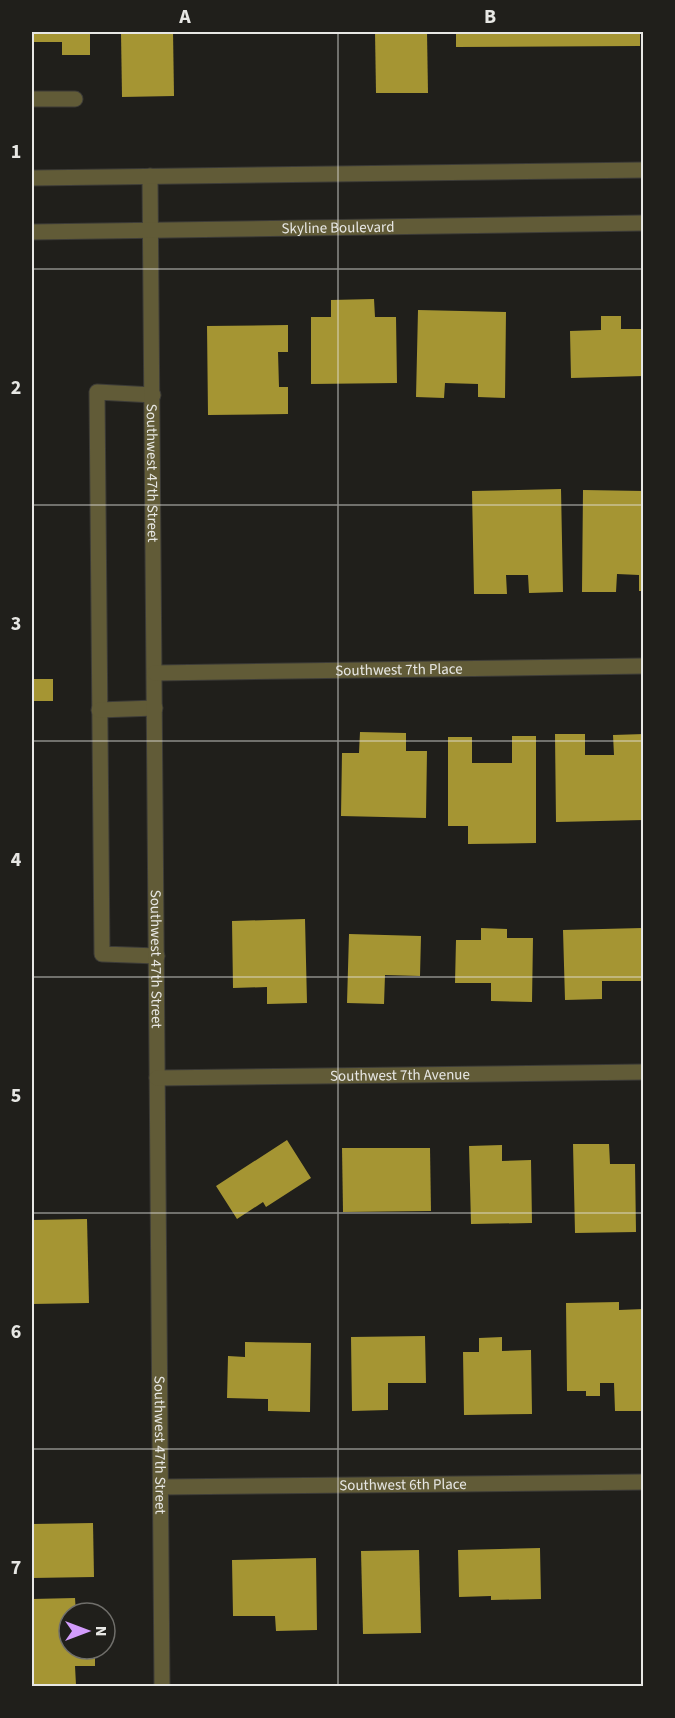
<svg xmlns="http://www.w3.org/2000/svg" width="675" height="1718" viewBox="0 0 675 1718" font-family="'Source Sans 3',sans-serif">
  <rect width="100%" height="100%" fill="#201f1b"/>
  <g fill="#a59533">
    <path d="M32,32H90V55H62V42H32Z"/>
    <path d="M121,32H173L174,96L122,97Z"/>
    <path d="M375,32H427L428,93H376Z"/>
    <path d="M456,32H640V46L456,47Z"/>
    <path d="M374,299L375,317H396L397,383L311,384V317H331V300Z"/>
    <path d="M418,310L506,312L505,398L478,397V384L445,383L444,398L416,397Z"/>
    <path d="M601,316H621V329H644V376L571,378L570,331L601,330Z"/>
    <path d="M288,325V352H278L279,387H288V414L208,415L207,326Z"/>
    <path d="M561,489L563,592L529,593L528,575H506L507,594H474L472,491Z"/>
    <path d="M583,490L644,491V591H639V575L617,574L616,592H582Z"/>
    <rect x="32" y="679" width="21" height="22"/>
    <path d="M360,732L406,733V751H427L426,818L341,816L342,753H359Z"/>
    <path d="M555,734H585V755H614L613,735L644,734V820L556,822Z"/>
    <path d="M512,736H536V843L468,844V826H448V737H472V763H512Z"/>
    <path d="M305,919L307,1003L267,1004V987L233,988L232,921Z"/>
    <path d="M481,928L507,929V938H533L532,1002L491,1001V983H455L456,940H481Z"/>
    <path d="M642,928L643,981H602V999L565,1000L563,930Z"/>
    <path d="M349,934L421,936L420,976L385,975L384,1004L347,1003Z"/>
    <path d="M287,1140L311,1178L266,1207L263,1202L237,1219L216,1186Z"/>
    <path d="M573,1144H609L610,1164H635L636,1232L575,1233Z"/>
    <path d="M502,1145V1161L531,1160L532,1223L471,1224L469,1146Z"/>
    <path d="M342,1148H430L431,1211L343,1212Z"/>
    <path d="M87,1219L89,1303L32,1304V1220Z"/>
    <path d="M619,1302V1310L644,1309V1411H615L614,1383H600V1396H586V1391H567L566,1303Z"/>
    <path d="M425,1336L426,1383H388V1410L352,1411L351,1337Z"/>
    <path d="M502,1337V1351L531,1350L532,1414L464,1415L463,1352H479V1338Z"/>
    <path d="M245,1342L311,1343L310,1412L268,1411V1399L227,1398L228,1356L245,1357Z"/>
    <path d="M93,1523L94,1577L32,1578V1524Z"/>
    <path d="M540,1548L541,1599L491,1600V1596L459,1597L458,1550Z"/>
    <path d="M419,1550L421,1633L363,1634L361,1551Z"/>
    <path d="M316,1558L317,1630L276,1631L275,1616H233L232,1560Z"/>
    <path d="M75,1598L76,1613H69V1649H95V1666H75L76,1685L32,1686V1599Z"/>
  </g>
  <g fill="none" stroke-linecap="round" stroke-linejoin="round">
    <defs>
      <g id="service">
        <path d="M32,99H75"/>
        <path d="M153,395L97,392L102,954L157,956"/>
        <path d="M99,710L155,708"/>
      </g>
      <g id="minor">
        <path id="s1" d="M150,176L162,1686"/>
        <path id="s2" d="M155,673L644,666"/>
        <path id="s3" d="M157,1078L644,1072"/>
        <path id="s4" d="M161,1487L644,1482"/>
      </g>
      <g id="tertiary">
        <path d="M32,178L644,170"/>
        <path id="s5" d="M32,232L644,223"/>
      </g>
    </defs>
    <use href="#service" stroke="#3c3b37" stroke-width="17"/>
    <use href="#minor" stroke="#3c3b37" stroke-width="17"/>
    <use href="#tertiary" stroke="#3c3b37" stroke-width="17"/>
    <use href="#service" stroke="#615b37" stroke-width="15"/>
    <use href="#minor" stroke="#615b37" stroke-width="15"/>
    <use href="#tertiary" stroke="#615b37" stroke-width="15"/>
  </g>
  <path fill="none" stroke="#e7e7e4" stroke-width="1.5" stroke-opacity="0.55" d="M338,32V1686M32,269H644M32,505H644M32,741H644M32,977H644M32,1213H644M32,1449H644"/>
  <g text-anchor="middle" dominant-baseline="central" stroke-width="6" stroke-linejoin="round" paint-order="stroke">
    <g font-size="15" fill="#e7e7e4" stroke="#201f1b">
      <text stroke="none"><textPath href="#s5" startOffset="306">Skyline Boulevard</textPath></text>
      <text stroke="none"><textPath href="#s1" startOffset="297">Southwest 47th Street</textPath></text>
      <text stroke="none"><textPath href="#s2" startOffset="244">Southwest 7th Place</textPath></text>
      <text stroke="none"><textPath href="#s1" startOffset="783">Southwest 47th Street</textPath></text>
      <text stroke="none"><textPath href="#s3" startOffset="243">Southwest 7th Avenue</textPath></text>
      <text stroke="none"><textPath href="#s1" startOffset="1269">Southwest 47th Street</textPath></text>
      <text stroke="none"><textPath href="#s4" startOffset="242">Southwest 6th Place</textPath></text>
    </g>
  </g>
  <rect width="675" height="1718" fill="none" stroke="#201f1b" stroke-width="66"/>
  <g transform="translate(87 1631) rotate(90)"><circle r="28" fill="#201f1b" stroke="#706f6b" stroke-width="1.5"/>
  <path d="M0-4.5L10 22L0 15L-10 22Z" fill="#d39cfc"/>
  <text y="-9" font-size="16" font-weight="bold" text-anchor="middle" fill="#e7e7e4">N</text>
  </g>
  <rect x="33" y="33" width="609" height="1652" fill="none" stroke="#e7e7e4" stroke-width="2"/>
  <g font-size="20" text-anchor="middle" font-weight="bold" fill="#e7e7e4">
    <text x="185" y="23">A</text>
    <text x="490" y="23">B</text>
    <text x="16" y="158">1</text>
    <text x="16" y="394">2</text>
    <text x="16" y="630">3</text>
    <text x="16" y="866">4</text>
    <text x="16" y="1102">5</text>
    <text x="16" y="1338">6</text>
    <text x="16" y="1574">7</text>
  </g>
</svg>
